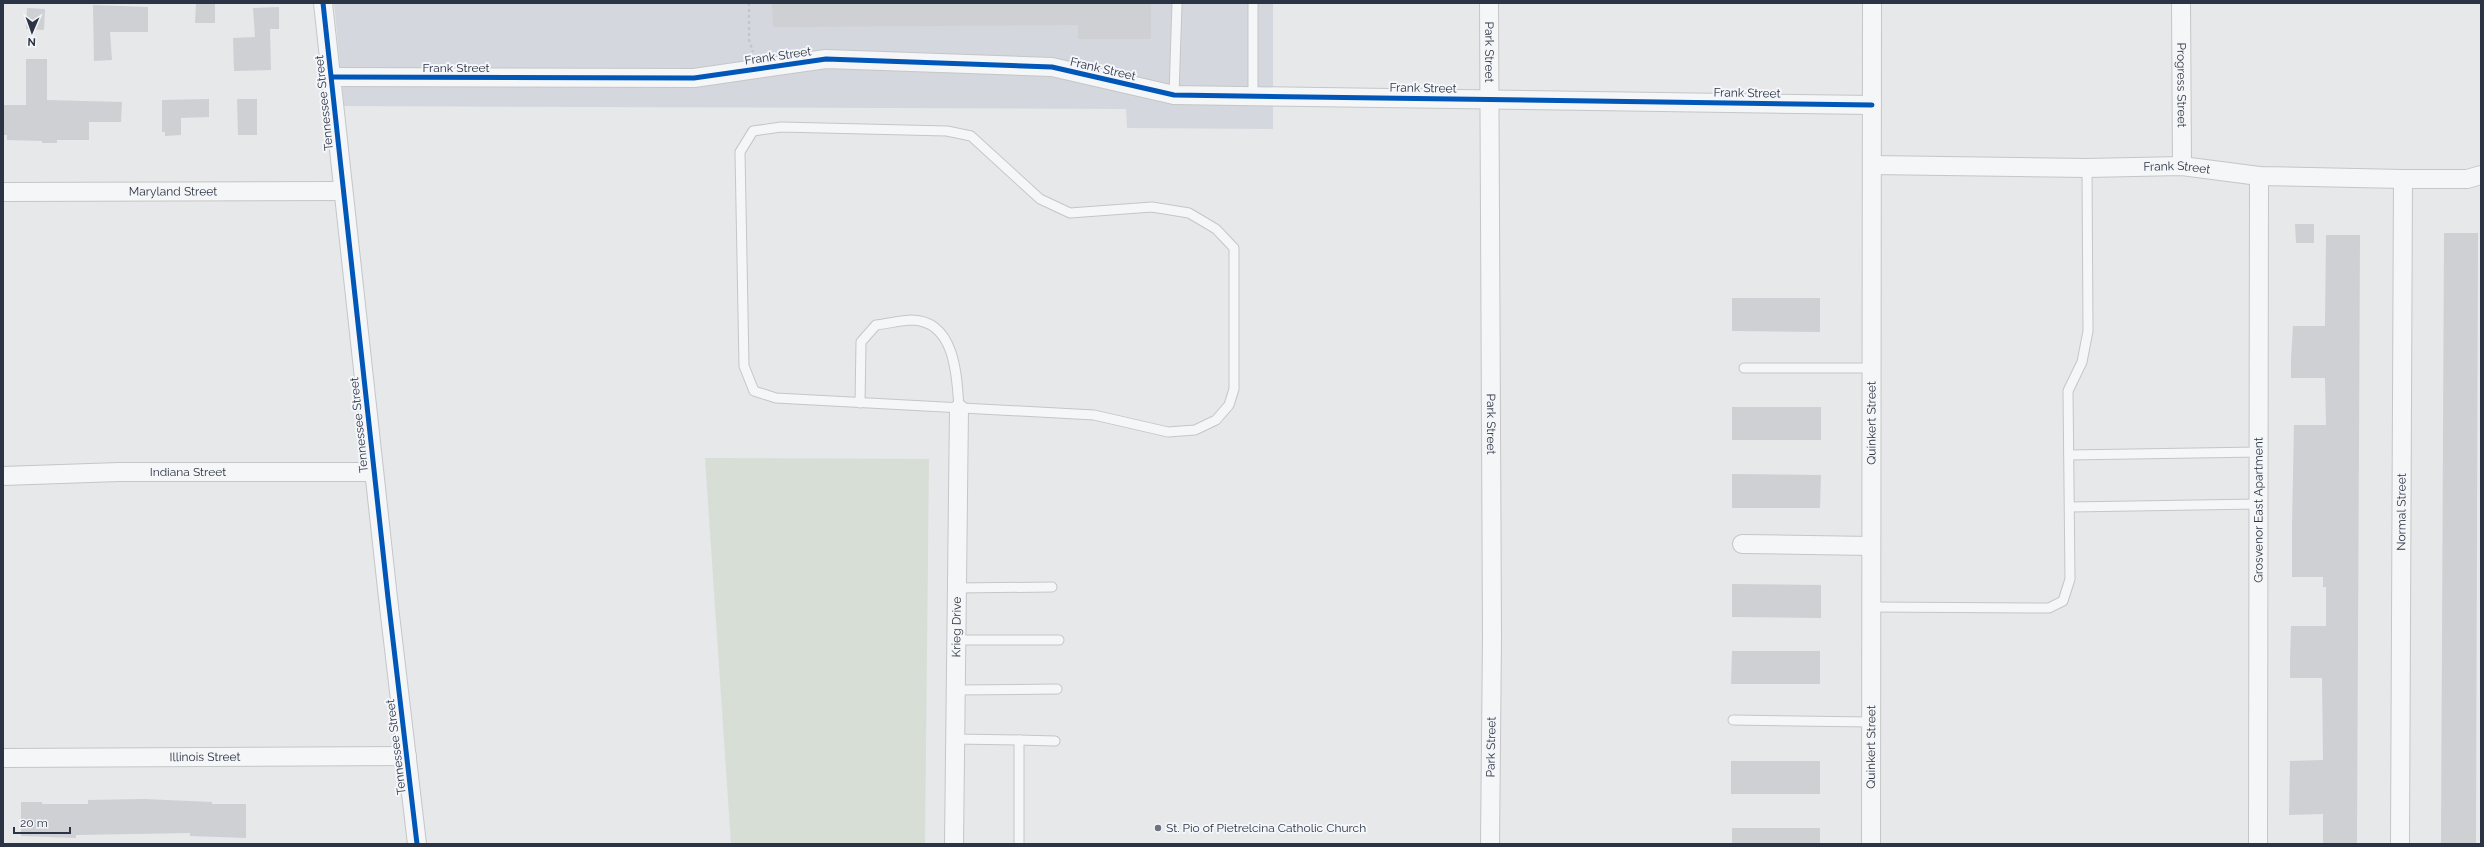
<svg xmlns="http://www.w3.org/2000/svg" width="2484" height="847" viewBox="0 0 2484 847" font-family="Raleway,sans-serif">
  <rect width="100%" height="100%" fill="#e6e8ea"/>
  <path fill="#d4d7dd" d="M334,3H1273V129L1127,128L1126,109L344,106Z"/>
  <path fill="#d6ded6" d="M705,458L929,459L925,844H731Z"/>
  <g fill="#ced0d3">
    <path d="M196,3H215V23H195Z"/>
    <path d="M772,3H1151V39H1078V25L773,27Z"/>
    <path d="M93,5L148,7V32H110L112,60L94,61Z"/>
    <path d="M279,7V29H270L271,70L234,71L233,38L255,37L253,8Z"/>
    <path d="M27,8L45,9L44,30L26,29Z"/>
    <path d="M26,59H47V100L122,102L121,122H89V140H57V143H42V141L7,140V135H3L4,105H26Z"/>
    <path d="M209,99V117L181,118V135L165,136V132H162V100Z"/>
    <path d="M237,99H257V135H238Z"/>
    <path d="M2295,224H2314V243H2296Z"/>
    <path d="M2444,233H2478L2476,844H2441Z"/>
    <path d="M2326,235H2360L2357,844H2323V814L2289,815L2290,761L2323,760L2322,678H2290V659L2291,626H2326V587H2323V577H2292V525L2294,425H2326L2325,378H2291V359L2293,326H2325Z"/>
    <path d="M1732,298H1820V332L1732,331Z"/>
    <rect x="1732" y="407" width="89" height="33"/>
    <path d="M1732,474L1821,475L1820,508H1732Z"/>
    <path d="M1732,584L1821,585V618L1732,617Z"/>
    <path d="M1732,651H1820V684H1731Z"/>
    <rect x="1731" y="761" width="89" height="33"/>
    <path d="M144,799L212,802V804H246V838L190,836V833L76,835V838L21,836V802H42V804H88V800Z"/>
    <rect x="1732" y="828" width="88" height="16"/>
  </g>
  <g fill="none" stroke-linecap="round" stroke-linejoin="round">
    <defs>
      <g id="service">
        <path d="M1174,95L1177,3"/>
        <path d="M1253,95V3"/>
        <path d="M781,127L947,131L971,136L1040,199L1070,213L1152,207L1189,213L1216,229L1234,248V389L1229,405L1216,420L1195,430L1168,432L1094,415L776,398L754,391L744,366L740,152L753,131Z"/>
        <path d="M1744,368H1871"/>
        <path d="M860,403L861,342L876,325C887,324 901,320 912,320C956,321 957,378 959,409"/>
        <path d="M2069,455L2259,452"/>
        <path d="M2070,507L2258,504"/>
        <path d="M957,588L1052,587"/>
        <path d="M1870,607L2049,608L2063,601L2070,579L2068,391L2082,362L2088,331L2087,168"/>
        <path d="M956,640H1059"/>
        <path d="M956,690L1057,689"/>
        <path d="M1733,720L1870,722"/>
        <path d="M955,739L1019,740V844"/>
        <path d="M1019,740L1055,741"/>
      </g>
      <g id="minor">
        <path d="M323,3L388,598L417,844"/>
        <path id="s1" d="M1489,3L1492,637L1490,844"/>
        <path id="s2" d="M2181,3L2182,166"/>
        <path d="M332,77L694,78L826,59L1052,67L1174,95L1872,105"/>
        <path id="s3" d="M1873,165L2087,168L2182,166L2259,176L2403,179H2467L2481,175"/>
        <path id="s4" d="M3,192L343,191"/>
        <path id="s5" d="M3,476L119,472H374"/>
        <path d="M1742,544L1871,546"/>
        <path id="s6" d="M3,758L407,756"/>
        <path id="s7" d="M954,844L959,409"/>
        <path id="s8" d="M1871,844L1872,3"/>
        <path id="s9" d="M2258,844L2259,176"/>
        <path id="s10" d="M2400,844L2403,179"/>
      </g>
    </defs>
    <use href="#service" stroke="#c4c6c8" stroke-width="11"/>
    <use href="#minor" stroke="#c4c6c8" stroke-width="20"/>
    <path stroke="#c5c6ca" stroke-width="2.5" stroke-dasharray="3 3" stroke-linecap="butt" d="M749,3V40L753,52"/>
    <use href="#service" stroke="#f5f6f7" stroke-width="9"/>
    <use href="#minor" stroke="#f5f6f7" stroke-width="18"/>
    <defs>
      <g id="cycleway">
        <path d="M323,3L388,598L417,844"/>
        <path d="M332,77L694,78L826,59L1052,67L1174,95L1872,105"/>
      </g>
    </defs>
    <use href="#cycleway" stroke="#f4f6f9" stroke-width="8"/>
    <use href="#cycleway" stroke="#0057b8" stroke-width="5"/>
  </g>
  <circle fill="#6c737f" stroke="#f4f6f9" stroke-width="1.5" cx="1158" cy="828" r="4"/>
  <g text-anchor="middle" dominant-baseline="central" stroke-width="4" stroke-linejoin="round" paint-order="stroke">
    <g font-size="12" fill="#2b3445" stroke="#f4f6f9">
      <text stroke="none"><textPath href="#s1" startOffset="49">Park Street</textPath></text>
      <text transform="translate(778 56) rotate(-8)">Frank Street</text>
      <text x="456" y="68">Frank Street</text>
      <text transform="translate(1103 69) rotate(13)">Frank Street</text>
      <text stroke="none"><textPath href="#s2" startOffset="82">Progress Street</textPath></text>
      <text transform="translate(1423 88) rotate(1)">Frank Street</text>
      <text transform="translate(1747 93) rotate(1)">Frank Street</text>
      <text transform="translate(324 103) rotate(-96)">Tennessee Street</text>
      <text stroke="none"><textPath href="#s3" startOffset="304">Frank Street</textPath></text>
      <text stroke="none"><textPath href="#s4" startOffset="170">Maryland Street</textPath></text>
      <text stroke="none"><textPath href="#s8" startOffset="421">Quinkert Street</textPath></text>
      <text stroke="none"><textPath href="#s1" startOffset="421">Park Street</textPath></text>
      <text transform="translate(359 425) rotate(-96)">Tennessee Street</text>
      <text stroke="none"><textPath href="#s5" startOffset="185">Indiana Street</textPath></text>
      <text stroke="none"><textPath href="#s9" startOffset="334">Grosvenor East Apartment</textPath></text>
      <text stroke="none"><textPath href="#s10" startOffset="332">Normal Street</textPath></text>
      <text stroke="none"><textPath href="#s7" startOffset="217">Krieg Drive</textPath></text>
      <text transform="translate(396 747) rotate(-97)">Tennessee Street</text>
      <text transform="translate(1491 747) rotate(-89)">Park Street</text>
      <text stroke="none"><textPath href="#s8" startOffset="97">Quinkert Street</textPath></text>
      <text stroke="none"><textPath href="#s6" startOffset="202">Illinois Street</textPath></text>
    </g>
    <g font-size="12" fill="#2b3445" stroke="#f4f6f9" text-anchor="start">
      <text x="1166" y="828">St. Pio of Pietrelcina Catholic Church</text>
    </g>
  </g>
  <rect width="2484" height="847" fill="none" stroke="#2b3445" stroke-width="8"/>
  <g transform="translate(32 32) rotate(182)" stroke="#f4f6f9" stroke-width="3" paint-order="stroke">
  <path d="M0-3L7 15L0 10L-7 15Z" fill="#2b3445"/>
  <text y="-6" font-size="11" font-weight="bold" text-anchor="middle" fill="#2b3445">N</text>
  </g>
  <path d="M14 827v6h56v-6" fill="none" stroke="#2b3445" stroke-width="2"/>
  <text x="20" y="827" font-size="12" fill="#2b3445" stroke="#f4f6f9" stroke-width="3" paint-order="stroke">20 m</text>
</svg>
